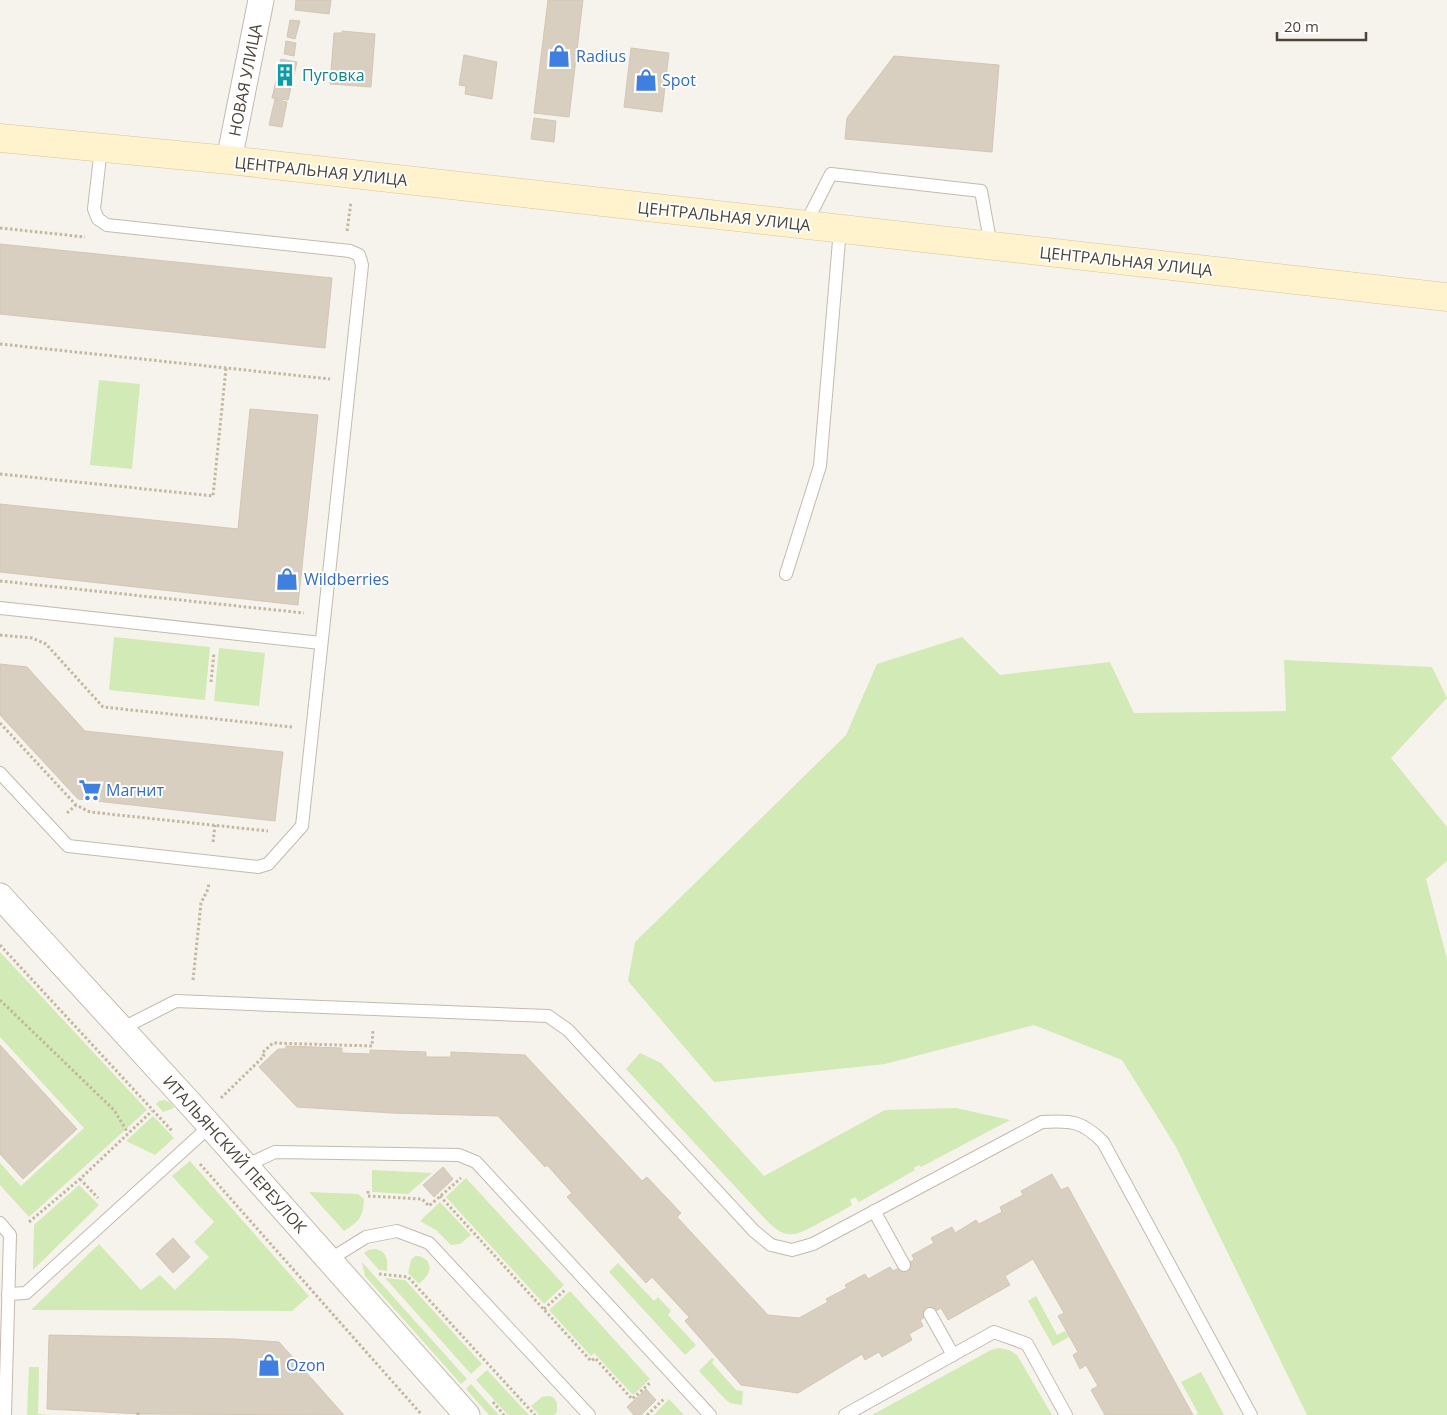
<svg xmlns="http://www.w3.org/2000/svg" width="1447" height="1415" viewBox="0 0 1447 1415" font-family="'Open Sans',sans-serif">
  <rect width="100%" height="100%" fill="#f6f3ec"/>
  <g fill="#d2eab5">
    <path d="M99,380L140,384L132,469L90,465Z"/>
    <path d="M114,637L210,647L205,700L109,690Z"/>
    <path d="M962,637L1000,675L1110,662L1134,713L1286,711L1284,660L1432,667L1447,698L1391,758L1447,827V861L1426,879L1447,959V1415H1307L1176,1147L1122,1060L1034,1025L885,1064L714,1082L628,981L635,942L846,735L877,664Z"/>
    <path d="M219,648L265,653L259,706L214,701Z"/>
    <path d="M0,952L147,1110L29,1217L0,1185V1163L21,1186L84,1128L0,1037Z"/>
    <path d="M640,1053L661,1063L764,1176L885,1110L956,1108L1010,1120L921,1167L919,1165L914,1168L915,1170L859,1202L855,1197L850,1200L852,1205C842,1211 831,1217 821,1222C799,1234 788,1242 768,1222L626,1069Z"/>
    <path d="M164,1100L171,1103L174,1108L163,1112L156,1104L159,1101Z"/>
    <path d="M153,1116L174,1138L155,1155L126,1141Z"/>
    <path d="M190,1161L309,1296L292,1311L31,1310L99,1244L141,1290L160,1275L175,1290L209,1257L194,1242L214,1222L172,1176Z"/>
    <path d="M372,1170L432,1173L408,1194L372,1192Z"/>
    <path d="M466,1178L564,1285L544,1304L446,1197Z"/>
    <path d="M79,1185L99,1205L33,1270L34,1225Z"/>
    <path d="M309,1192L358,1194L364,1199C363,1218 359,1221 344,1231Z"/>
    <path d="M440,1202L471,1235L460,1244L451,1245L436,1230L420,1221Z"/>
    <path d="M375,1249C387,1251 388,1260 387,1271L379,1270L364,1253L368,1250Z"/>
    <path d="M415,1256C423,1255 432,1262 429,1271C428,1276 422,1281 419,1284L408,1273L411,1260Z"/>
    <path d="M362,1262L467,1379L461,1384L365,1276Z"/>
    <path d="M618,1263L654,1301L658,1297L671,1311L668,1315L696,1345L685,1355L609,1272Z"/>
    <path d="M385,1278L405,1280L482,1364L471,1374Z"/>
    <path d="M570,1291L650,1379L633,1395L594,1353L591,1356L549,1310Z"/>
    <path d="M1036,1296L1057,1335L1065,1331L1069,1337L1053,1346L1028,1301Z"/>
    <path d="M999,1348L1009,1350L1017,1355L1052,1415H872L991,1350Z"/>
    <path d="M712,1358L714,1359L712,1363L736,1390L743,1391L742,1405L730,1403L725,1399L699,1371Z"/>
    <path d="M29,1367H39L38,1414L53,1415H27Z"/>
    <path d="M487,1370L529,1415H508L476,1380Z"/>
    <path d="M1201,1372L1224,1415H1196L1198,1413L1181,1382Z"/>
    <path d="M471,1384L499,1415H489L466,1389Z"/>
    <path d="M549,1396L553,1397L557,1403V1412L554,1415H539L531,1406L542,1397Z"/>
    <path d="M669,1399L684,1415H654Z"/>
  </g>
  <g fill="#d8cfc1" stroke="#d3c7b4">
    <path d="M296,0H331L329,14L295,10Z"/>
    <path d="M548,0H583L569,117L534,113Z"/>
    <path d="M290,20L300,21L295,39L287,37Z"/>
    <path d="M342,31L375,34L371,87L330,84L334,33H342Z"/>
    <path d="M286,41L296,43L294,56L284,54Z"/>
    <path d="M631,48L669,53L662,112L624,107Z"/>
    <path d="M464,55L497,62L492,99L465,94L466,86L459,85Z"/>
    <path d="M894,56L999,65L992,152L845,139L847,118Z"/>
    <path d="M281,59L297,62L288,100L272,98Z"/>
    <path d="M275,99L287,102L282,127L269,125Z"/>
    <path d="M534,118L556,121L554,142L531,139Z"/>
    <path d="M0,244L332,278L325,348L0,314Z"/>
    <path d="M250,409L318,415L298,605L0,572V504L238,529Z"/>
    <path d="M0,664L27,667L85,731L283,752L275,821L78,799L0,715Z"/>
    <path d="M0,1045L77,1129L23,1179L0,1154Z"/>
    <path d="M286,1046L342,1048V1053L370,1054V1050L426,1052V1057H451V1052L525,1055L642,1181L647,1177L681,1213L677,1217L768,1315L799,1318L828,1302L826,1299L847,1288L845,1285L865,1274L868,1279L890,1267L893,1271L912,1261L914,1259L912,1255L934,1243L931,1238L952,1227L955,1233L976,1220L979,1224L1002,1212L1000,1207L1023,1195L1021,1191L1052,1174L1061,1190L1068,1187L1193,1415H1105L1091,1390L1098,1386L1086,1365L1080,1369L1073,1355L1078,1352L1058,1316L1064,1313L1033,1259L1005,1276L1010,1285L948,1320L941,1308L920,1320L923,1326L909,1334L912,1340L882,1357L879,1352L865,1360L862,1354L798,1393L741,1385L685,1321L689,1317L652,1277L646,1283L567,1197L572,1193L547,1165L545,1167L498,1116L392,1113L297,1107L259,1067L278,1049H286Z"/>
    <path d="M443,1167L453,1179L434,1197L423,1185Z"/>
    <path d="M173,1238L190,1257L173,1273L156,1254Z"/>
    <path d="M49,1335L235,1339L279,1342L344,1415L141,1414L47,1409Z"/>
    <path d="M646,1389L656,1400L641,1415H634L627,1407Z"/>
  </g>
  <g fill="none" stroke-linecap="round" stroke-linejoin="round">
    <defs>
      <g id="lane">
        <path d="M805,225L831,174L981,191L991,246"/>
        <path d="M786,574L820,466L840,229"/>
        <path d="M0,608L321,643"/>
        <path d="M0,773L68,846L258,867L268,864L302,826L362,265L359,255L350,251L107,225L98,219L94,209L101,148"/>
        <path d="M123,1028L176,1001L548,1016L568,1030L754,1231L771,1245L792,1250L813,1244L1042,1122C1071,1120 1082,1121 1103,1142L1251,1415"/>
        <path d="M245,1166L275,1152L459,1155L476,1162L710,1415"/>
        <path d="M874,1211L904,1265"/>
        <path d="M0,1223L10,1235L5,1415"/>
        <path d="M329,1260L366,1237L397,1231L429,1243L589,1415"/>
        <path d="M8,1294L26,1293L209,1127"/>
        <path d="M930,1314L953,1355"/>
        <path d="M845,1415L994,1332L1027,1344L1066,1415"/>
      </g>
      <g id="street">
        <path d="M229,160L261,0"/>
        <path d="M0,896L195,1109L467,1415"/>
      </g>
      <path id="secondary" d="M0,138L229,160L1447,297"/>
    </defs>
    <use href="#lane" stroke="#c2bbae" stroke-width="14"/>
    <use href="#street" stroke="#c2bbae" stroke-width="27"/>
    <use href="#secondary" stroke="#d6c79b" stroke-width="29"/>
    <g stroke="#c4b79f" stroke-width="3" stroke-dasharray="2.5 2.5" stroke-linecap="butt">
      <path d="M0,228L85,237"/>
      <path d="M347,231L351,202"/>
      <path d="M0,344L330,379"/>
      <path d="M0,474L213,496L226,368"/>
      <path d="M0,581L304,613"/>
      <path d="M0,635L32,638L46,644L103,707L292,727"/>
      <path d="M211,682L214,653"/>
      <path d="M0,723L76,805L90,812L268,831"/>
      <path d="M67,813L76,805"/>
      <path d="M213,842L215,825"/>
      <path d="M0,945L173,1132"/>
      <path d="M193,980L201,903L208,889L209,883"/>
      <path d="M0,1000L114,1110L128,1133"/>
      <path d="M221,1098L264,1056L262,1053L273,1043L372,1046L373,1030"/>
      <path d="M200,1164L422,1415"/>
      <path d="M80,1179L98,1198"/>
      <path d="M368,1191V1196L422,1199L429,1206L461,1178"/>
      <path d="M440,1196L591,1361L595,1358L632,1399L651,1382"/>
      <path d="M29,1222L80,1179L152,1111"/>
      <path d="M379,1274L408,1277L535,1415"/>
      <path d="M544,1309L565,1290"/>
      <path d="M493,1402L504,1415"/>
      <path d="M138,1415V1412"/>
      <path d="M647,1415L665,1398"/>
    </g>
    <use href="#lane" stroke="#fff" stroke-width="12"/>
    <use href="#street" stroke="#fff" stroke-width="25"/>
    <use href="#secondary" stroke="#fff3cd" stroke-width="28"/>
  </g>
  <defs>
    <symbol id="shop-bare" viewBox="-9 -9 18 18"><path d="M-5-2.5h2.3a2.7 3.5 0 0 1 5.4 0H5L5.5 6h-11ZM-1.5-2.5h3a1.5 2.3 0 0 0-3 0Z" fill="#3f7fe0" stroke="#fff" stroke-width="2.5" paint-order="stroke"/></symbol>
    <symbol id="building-bare" viewBox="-9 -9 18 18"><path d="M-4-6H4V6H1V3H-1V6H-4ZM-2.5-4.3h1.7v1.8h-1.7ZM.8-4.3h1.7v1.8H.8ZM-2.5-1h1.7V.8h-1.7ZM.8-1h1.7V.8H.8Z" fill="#0f9aa8" stroke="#fff" stroke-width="2.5" paint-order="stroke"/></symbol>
    <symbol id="supermarket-bare" viewBox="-9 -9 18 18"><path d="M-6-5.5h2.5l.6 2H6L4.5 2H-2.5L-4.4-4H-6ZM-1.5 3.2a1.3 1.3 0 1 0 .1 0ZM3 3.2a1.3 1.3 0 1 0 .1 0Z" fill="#3f7fe0" stroke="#fff" stroke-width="2.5" paint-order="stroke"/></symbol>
  </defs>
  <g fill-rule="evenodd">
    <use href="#shop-bare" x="543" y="40" width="32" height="32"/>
    <use href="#building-bare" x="269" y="59" width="32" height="32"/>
    <use href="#shop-bare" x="630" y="64" width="32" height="32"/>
    <use href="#shop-bare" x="271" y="563" width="32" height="32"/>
    <use href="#supermarket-bare" x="74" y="774" width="32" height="32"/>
    <use href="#shop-bare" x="253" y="1349" width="32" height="32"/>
  </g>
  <g text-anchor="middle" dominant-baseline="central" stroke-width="4" stroke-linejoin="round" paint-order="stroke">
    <g font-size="16" fill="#366cbe" stroke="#fff" text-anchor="start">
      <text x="576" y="56">Radius</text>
      <text x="662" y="80">Spot</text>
      <text x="304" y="579">Wildberries</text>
      <text x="106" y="790">Магнит</text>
      <text x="286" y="1365">Ozon</text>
    </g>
    <g font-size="16" fill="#0d838f" stroke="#fff" text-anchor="start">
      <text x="302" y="75">Пуговка</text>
    </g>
    <g font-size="16" fill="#4b4439" stroke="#fff">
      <text transform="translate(245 80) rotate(-79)">НОВАЯ УЛИЦА</text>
      <text transform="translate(321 171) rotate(6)">ЦЕНТРАЛЬНАЯ УЛИЦА</text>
      <text transform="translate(724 216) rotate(6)">ЦЕНТРАЛЬНАЯ УЛИЦА</text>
      <text transform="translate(1126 261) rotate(6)">ЦЕНТРАЛЬНАЯ УЛИЦА</text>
      <text transform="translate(235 1154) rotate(48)">ИТАЛЬЯНСКИЙ ПЕРЕУЛОК</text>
    </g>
  </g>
  <path d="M1277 32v8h89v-8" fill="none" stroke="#4b4439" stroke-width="2.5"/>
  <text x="1284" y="32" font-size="15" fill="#4b4439" stroke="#ffffff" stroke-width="4" paint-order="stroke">20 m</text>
</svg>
